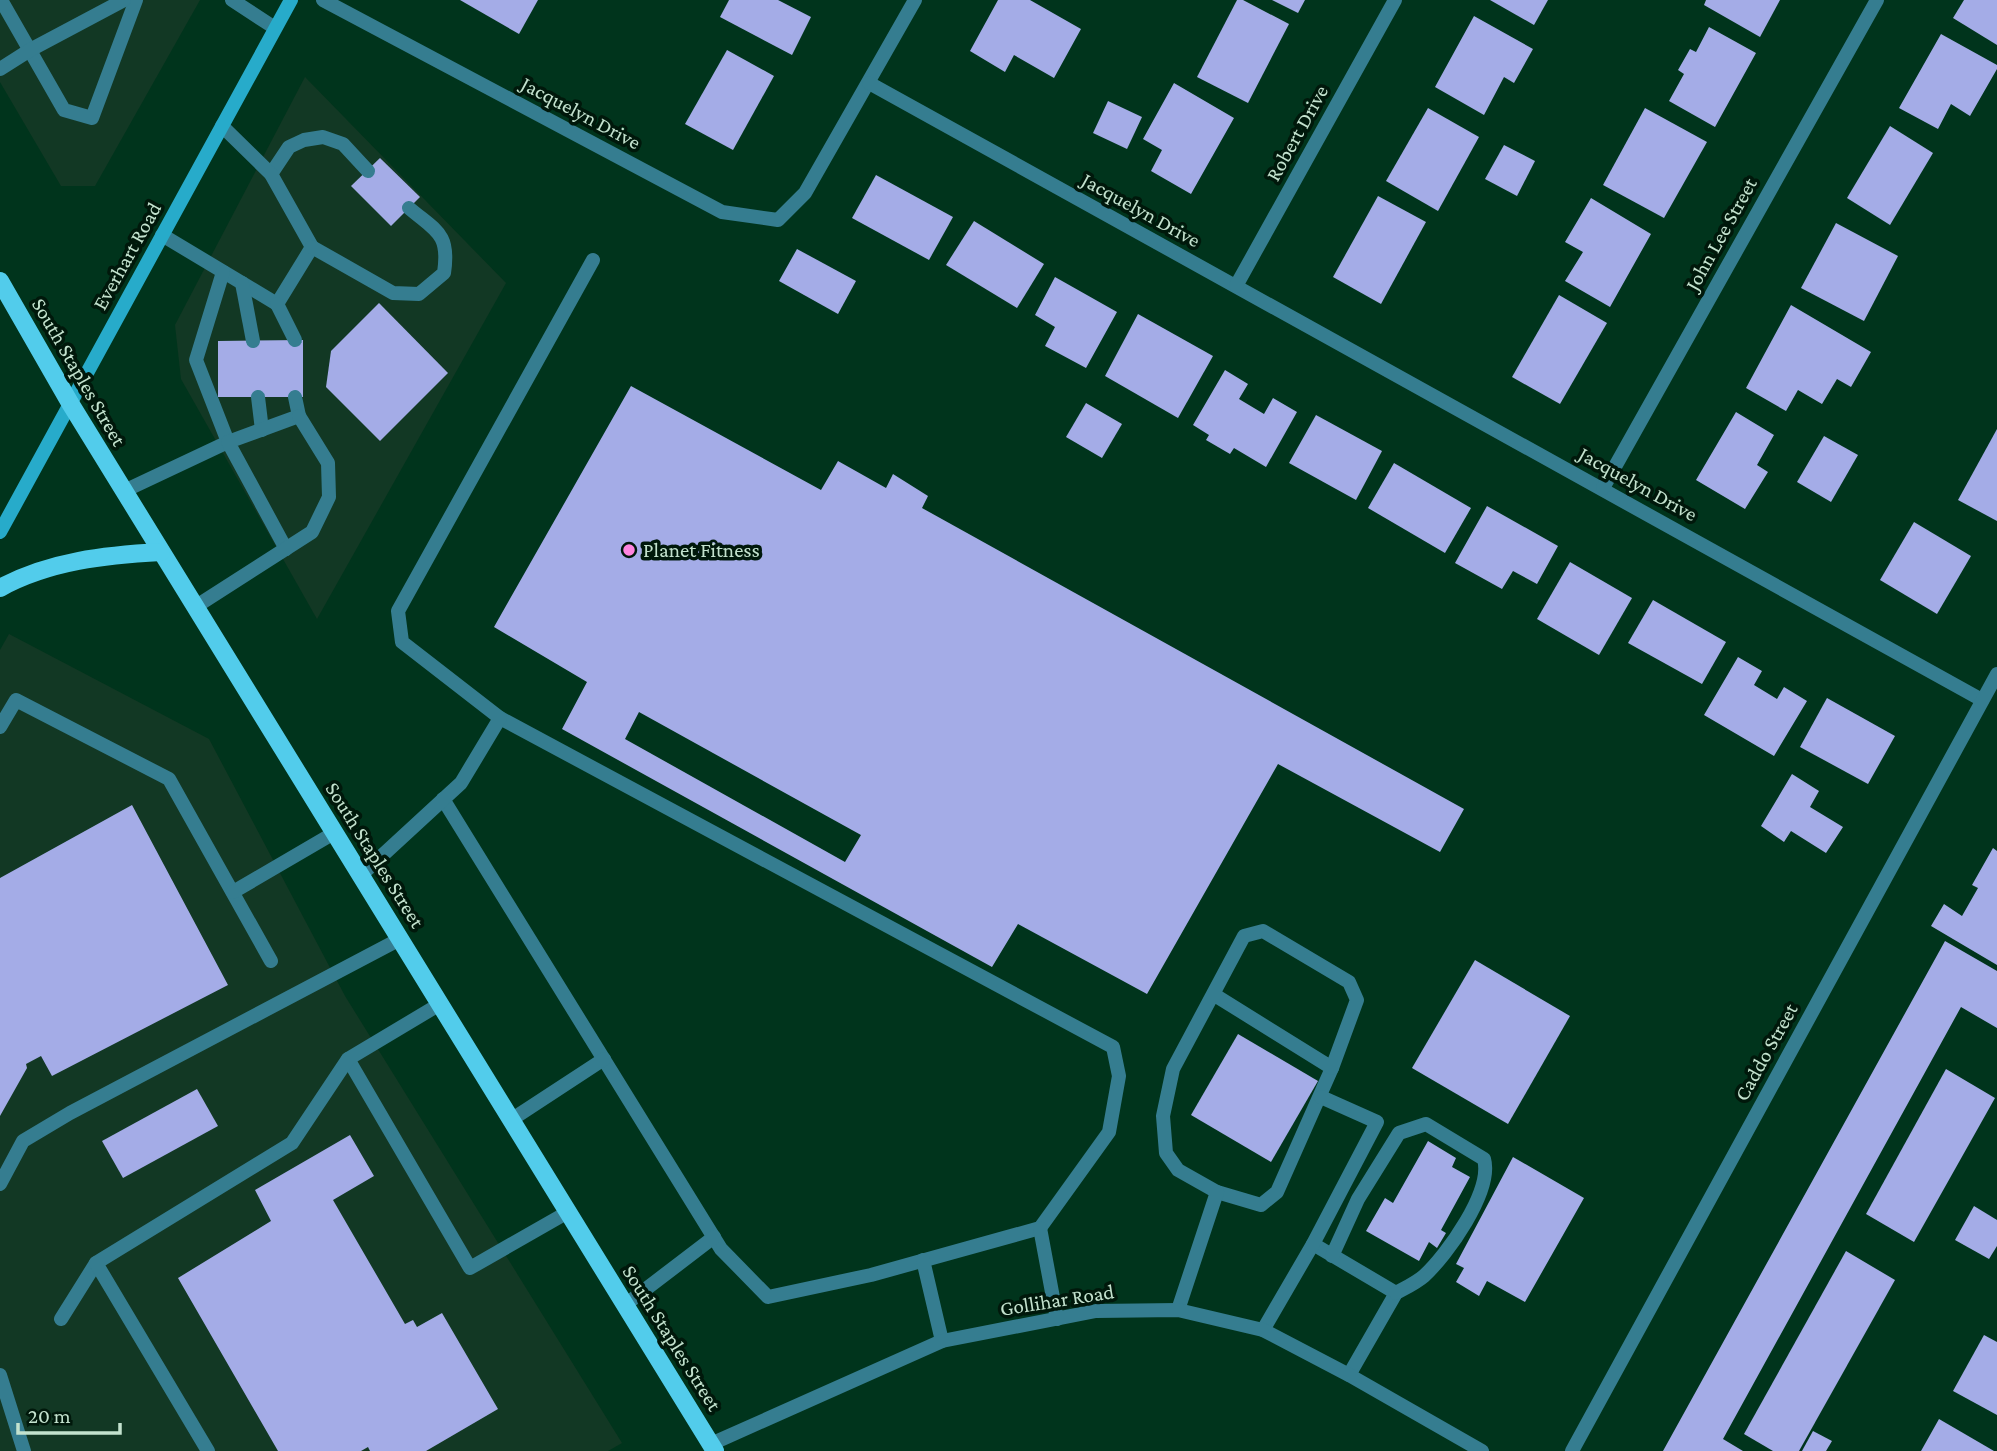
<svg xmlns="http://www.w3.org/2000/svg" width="1997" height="1451" viewBox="0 0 1997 1451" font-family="'Crimson Pro',serif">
  <rect width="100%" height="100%" fill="#00341c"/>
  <g fill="#123824">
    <path d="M0,0H200L95,186H61L0,82Z"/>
    <path d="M305,77L506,283L317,619L181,379L175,325Z"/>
    <path d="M9,634L209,739L345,996L622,1443L608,1451H0V650Z"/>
  </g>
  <g fill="#a4ace7" fill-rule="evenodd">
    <path d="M460,0H538L519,34Z"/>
    <path d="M729,0H778L811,17L792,55L720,17Z"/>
    <path d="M998,0H1030L1081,29L1054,78L1014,55L1005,72L970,51Z"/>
    <path d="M1237,0H1243L1289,24L1248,103L1197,77Z"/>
    <path d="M1272,0H1305L1298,13Z"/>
    <path d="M1490,0H1548L1534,25Z"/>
    <path d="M1706,0H1780L1760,37L1704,5Z"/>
    <path d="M1964,0H1997V45L1953,18Z"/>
    <path d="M1474,16L1533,49L1514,83L1504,77L1484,115L1435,87Z"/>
    <path d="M1709,27L1756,53L1715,127L1669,101L1684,74L1678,70L1690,49L1696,52Z"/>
    <path d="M1941,34L1997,65V69L1970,116L1951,104L1938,129L1899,108Z"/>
    <path d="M727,50L774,76L733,150L685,124Z"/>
    <path d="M1174,83L1234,118L1191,194L1151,171L1162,150L1143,139Z"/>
    <path d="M1108,101L1142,117L1127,149L1093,133Z"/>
    <path d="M1428,108L1479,137L1438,211L1386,181Z"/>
    <path d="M1645,108L1707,142L1664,218L1603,185Z"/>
    <path d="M1890,126L1933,153L1890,225L1847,198Z"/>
    <path d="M1504,145L1535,161L1517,196L1485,179Z"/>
    <path d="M380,158L420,197L391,226L351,186Z"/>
    <path d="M876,175L953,217L929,260L852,218Z"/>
    <path d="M1378,196L1426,222L1381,304L1333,277Z"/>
    <path d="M1591,198L1651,234L1610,307L1565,281L1583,252L1565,242Z"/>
    <path d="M974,221L1044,264L1017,308L946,265Z"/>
    <path d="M1836,223L1898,256L1864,321L1801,288Z"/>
    <path d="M797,249L856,281L838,314L779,281Z"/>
    <path d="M1055,277L1117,312L1086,368L1045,346L1055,327L1035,315Z"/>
    <path d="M1559,295L1607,323L1560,404L1512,377Z"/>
    <path d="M379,303L448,373L380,441L326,387L331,351Z"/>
    <path d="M1791,305L1871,352L1851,387L1837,379L1822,404L1798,390L1786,411L1746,388Z"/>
    <path d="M1138,314L1213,356L1178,418L1105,376Z"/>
    <path d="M303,340V397H218V341Z"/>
    <path d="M1225,370L1248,384L1239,399L1264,414L1273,398L1297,412L1266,467L1234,448L1230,454L1206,440L1209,435L1193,425Z"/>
    <path d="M631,386L821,490L838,461L886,488L893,474L928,496L922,508L1464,809L1440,852L1278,764L1147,994L1018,924L992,967L562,729L587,682L494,627ZM639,712L861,835L845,862L625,739Z"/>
    <path d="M1086,403L1122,424L1102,458L1066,437Z"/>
    <path d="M1736,412L1774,435L1757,465L1768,472L1745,509L1696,480Z"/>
    <path d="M1316,415L1382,451L1356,500L1289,463Z"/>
    <path d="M1997,429V521L1958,500Z"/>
    <path d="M1824,436L1858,455L1831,502L1797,482Z"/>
    <path d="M1394,463L1471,508L1445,553L1368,508Z"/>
    <path d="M1487,506L1558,546L1537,584L1513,571L1502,589L1455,563Z"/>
    <path d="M1914,522L1971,556L1937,614L1880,580Z"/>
    <path d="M1570,562L1632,598L1599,655L1537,619Z"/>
    <path d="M1653,600L1726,642L1702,684L1628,643Z"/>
    <path d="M1738,657L1762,671L1754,685L1777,699L1784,687L1807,701L1774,756L1704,715Z"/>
    <path d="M1827,698L1895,736L1868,784L1800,747Z"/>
    <path d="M1792,774L1819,791L1810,807L1843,827L1826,853L1791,831L1784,842L1761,826Z"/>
    <path d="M132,805L228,985L52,1076L41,1056L26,1064L27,1068L0,1116V878Z"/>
    <path d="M1993,848L1997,851V965L1931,926L1944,904L1962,916L1978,888L1972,885Z"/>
    <path d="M1945,941L1997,971V1028L1961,1007L1723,1439L1743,1451H1663Z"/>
    <path d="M1475,960L1570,1016L1508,1124L1412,1068Z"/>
    <path d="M1238,1034L1318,1081L1271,1162L1191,1115Z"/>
    <path d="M1946,1069L1995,1098L1914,1242L1866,1214Z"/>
    <path d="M197,1089L218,1126L123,1178L102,1141Z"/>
    <path d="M350,1135L374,1176L333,1200L405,1324L413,1320L417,1327L442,1313L498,1409L426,1451H370L368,1447L361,1451H278L178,1278L271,1221L255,1190Z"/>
    <path d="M1428,1141L1456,1158L1452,1167L1470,1177L1441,1230L1446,1233L1437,1248L1429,1242L1419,1261L1366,1231L1385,1198L1393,1203Z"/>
    <path d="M1513,1157L1584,1198L1525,1302L1487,1281L1479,1296L1456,1282L1464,1268L1456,1264Z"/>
    <path d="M1974,1206L1997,1220V1246L1989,1259L1955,1240Z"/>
    <path d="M1846,1251L1895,1280L1799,1451H1773L1744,1434Z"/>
    <path d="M1984,1335L1997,1342V1415L1953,1391Z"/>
    <path d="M1939,1419L1994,1451H1921Z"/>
    <path d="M1813,1431L1832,1441L1826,1451H1802Z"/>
  </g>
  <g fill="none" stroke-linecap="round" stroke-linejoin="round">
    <g stroke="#357d90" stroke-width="14">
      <path d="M1,0L64,110L92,118L136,0"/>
      <path d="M232,0L275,28"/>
      <path d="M0,69L30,50L124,0"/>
      <path d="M271,174L289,147L304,140L323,137L343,144L368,171"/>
      <path d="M162,235L277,304L312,247L271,174L222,126"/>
      <path d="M312,247L393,293L419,294L444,273C450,233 436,231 409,208"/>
      <path d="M242,283L253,341"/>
      <path d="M277,304L295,340"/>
      <path d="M258,397L262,430"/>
      <path d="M124,491L228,442L196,360L223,272"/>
      <path d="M286,549L228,442L299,416L295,397"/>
      <path d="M195,607L312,532L329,497L328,463L299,416"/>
      <path d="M0,727L16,700L169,779L271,961"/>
      <path d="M443,799L721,1249L768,1297L871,1275L1040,1228L1109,1132L1119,1076L1113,1047L500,718"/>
      <path d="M360,876L461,783L500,718L402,642L398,611L593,260"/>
      <path d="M233,892L334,833"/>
      <path d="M348,1059L470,1268L568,1212"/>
      <path d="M511,1120L604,1059"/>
      <path d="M0,1184L23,1141L70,1113L400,939"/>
      <path d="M1217,1192L1261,1205L1277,1192L1332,1068"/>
      <path d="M1040,1228L1057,1319"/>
      <path d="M1313,1244L1396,1293L1349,1375"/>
      <path d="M1332,1256L1358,1199L1399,1133L1426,1124L1484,1159C1493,1191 1447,1255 1424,1276C1416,1283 1405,1288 1396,1293"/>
      <path d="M923,1260L942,1341"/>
      <path d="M625,1305L714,1237"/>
      <path d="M1178,1310L1217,1192L1178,1170L1166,1153L1163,1116L1173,1069L1244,936L1263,931L1349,982L1357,1000L1332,1068L1213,994"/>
      <path d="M61,1319L96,1263"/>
      <path d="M1263,1330L1313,1244L1377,1122L1321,1097"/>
      <path d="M0,1375L24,1451"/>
      <path d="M208,1451L96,1263L292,1143L348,1059L440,1004"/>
    </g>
    <g stroke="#357d90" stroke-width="14">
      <path d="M323,0L722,212L778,220L805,193L915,0"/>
      <path d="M869,83L1982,700"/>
      <path d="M1236,286L1395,0"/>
      <path d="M1603,488L1877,0"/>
      <path d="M1572,1451L1997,674"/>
    </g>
    <path stroke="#357d90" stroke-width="14" d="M711,1444L942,1341L1096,1311L1178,1310L1263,1330L1349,1375L1482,1451"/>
    <path stroke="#27abca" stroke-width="14" d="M0,532L291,0"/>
    <g stroke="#52cceb" stroke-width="18">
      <path d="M0,281L70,403L715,1451"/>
      <path d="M0,588C49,561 106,555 161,552"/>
    </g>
  </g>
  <circle fill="#ff85df" stroke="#00180b" stroke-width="2.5" cx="629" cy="550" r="7"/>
  <g text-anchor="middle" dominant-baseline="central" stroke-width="7" stroke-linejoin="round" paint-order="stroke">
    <g font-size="21" fill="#c3e2ce" stroke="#00180b">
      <text transform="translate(581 113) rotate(28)">Jacquelyn Drive</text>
      <text transform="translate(1297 133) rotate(-61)">Robert Drive</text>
      <text transform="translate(1141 210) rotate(29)">Jacquelyn Drive</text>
      <text transform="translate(1721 234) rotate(-61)">John Lee Street</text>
      <text transform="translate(127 256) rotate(-61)">Everhart Road</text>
      <text transform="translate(79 372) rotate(60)">South Staples Street</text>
      <text transform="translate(1638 484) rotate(29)">Jacquelyn Drive</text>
      <text transform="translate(375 855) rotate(58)">South Staples Street</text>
      <text transform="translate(1766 1052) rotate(-61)">Caddo Street</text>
      <text transform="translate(1057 1300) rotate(-9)">Gollihar Road</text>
      <text transform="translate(672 1338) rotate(58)">South Staples Street</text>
    </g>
    <g font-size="21" fill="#c3e2ce" stroke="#00180b" text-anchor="start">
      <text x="643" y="550">Planet Fitness</text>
    </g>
  </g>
  <path d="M18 1423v10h102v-10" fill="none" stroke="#c3e2ce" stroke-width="3.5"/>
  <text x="28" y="1423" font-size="21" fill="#c3e2ce" stroke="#00180b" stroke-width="5" paint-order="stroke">20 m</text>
</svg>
